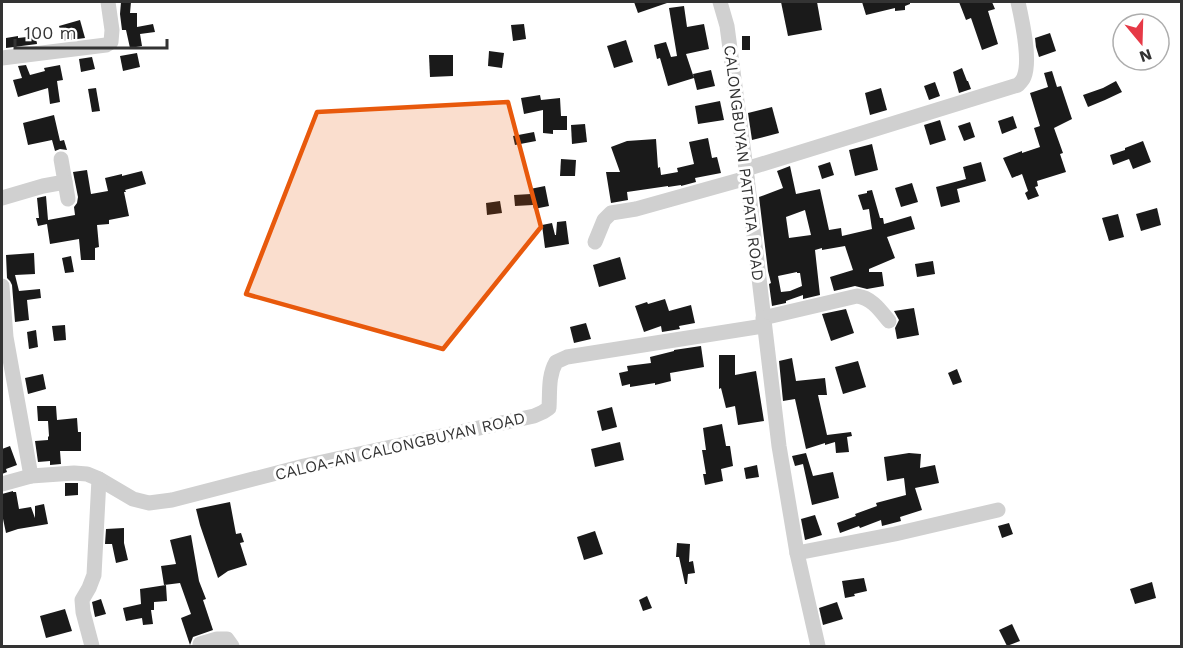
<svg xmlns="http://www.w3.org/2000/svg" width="1183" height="648" viewBox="0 0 1183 648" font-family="'Work Sans',sans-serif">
  <rect width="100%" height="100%" fill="#fff"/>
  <g fill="#1a1a1a" fill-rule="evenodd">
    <path d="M121,2H131L130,13H137V27L153,24L155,32L140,34L142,46L130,48L126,30H122L120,14Z"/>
    <path d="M634,2H666L667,3L638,13Z"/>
    <path d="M781,2H817L822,30L788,36Z"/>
    <path d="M862,2H910V4L905,6V10L895,11V8L866,15Z"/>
    <path d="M959,2H992L995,9L988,11L998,44L982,50L971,18L966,20Z"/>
    <path d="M684,6L687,27L704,24L709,49L686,54L694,78L693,74L711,70L715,86L697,90L694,78L668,86L660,58L657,59L654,45L666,42L671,57L677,56L669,8Z"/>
    <path d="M80,20L85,38L63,41L59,26Z"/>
    <path d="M524,24L526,39L513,41L511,25Z"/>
    <path d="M1050,33L1056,51L1039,57L1036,47L1035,38Z"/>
    <path d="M18,36V38L36,36L37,44L6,48V38Z"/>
    <rect x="742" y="36" width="8" height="14"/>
    <path d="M626,40L633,62L614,68L607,46Z"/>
    <path d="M489,51L504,53L502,68L488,66Z"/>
    <path d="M137,53L140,67L123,71L120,56Z"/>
    <path d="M429,55H453V76L430,77Z"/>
    <path d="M92,57L95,69L81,72L79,59Z"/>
    <path d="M26,65L30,75L45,71L44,68L60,65L63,80L57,81L60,102L50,104L48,88L18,97L13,80L22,78L18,66Z"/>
    <path d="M962,68L967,81H968L971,89L959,93L953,72Z"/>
    <path d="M1052,71L1057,87L1061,86L1072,119L1054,128L1063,153L1060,154L1066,172L1037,181L1038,186L1035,187L1039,196L1028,200L1025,193L1028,191L1022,174L1012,178L1003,158L1022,151V153L1040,147L1034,128L1040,126L1030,93L1048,87L1044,73Z"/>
    <path d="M1116,81L1122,92L1105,100L1088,107L1083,95L1103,88Z"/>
    <path d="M935,82L940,96L929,100L924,86Z"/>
    <path d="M96,88L100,111L92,112L88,89Z"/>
    <path d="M881,88L887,110L870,115L865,93Z"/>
    <path d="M540,95L541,100L560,98L561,116H567V130H553V134L543,133V110L524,114L521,98Z"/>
    <path d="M720,101L724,120L698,124L695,106Z"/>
    <path d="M772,107L779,133L752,140L748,113Z"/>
    <path d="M54,115L60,141L64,140L67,150L60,149L55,151L52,140L28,145L23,123Z"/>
    <path d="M1013,116L1017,128L1002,134L998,121Z"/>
    <path d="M940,120L946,140L930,145L924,125Z"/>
    <path d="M970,122L975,137L964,141L958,126Z"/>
    <path d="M585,124L587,142L572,144L571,125Z"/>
    <path d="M534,132L536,141L515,145L513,136Z"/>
    <path d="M708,138L712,158L717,157L721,173L695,178L696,182L681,186V185L668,187V186L627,192L628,200L611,203L606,172H620L611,147L627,141L656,139L658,168L660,167L661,175L678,172L677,168L694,164L689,142Z"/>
    <path d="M1143,141L1151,162L1133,169L1129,159L1113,165L1110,155L1125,150V148Z"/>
    <path d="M872,144L878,170L855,176L849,150Z"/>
    <path d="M561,159L576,160L575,176H560Z"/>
    <path d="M830,162L834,175L822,179L818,166Z"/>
    <path d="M981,162L986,181L957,189L960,202L941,207L936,187L966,179L963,167Z"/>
    <path d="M790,166L796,194L820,189L829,230L841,228L842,236L872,229L869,209L863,210L858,195L867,193V191L872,190L880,218H883L884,224L911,216L915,229L887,237L895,258L869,269V272H882L884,286L867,289L855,286L834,291L830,277L853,270L845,246L822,250V248L815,250L820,295L803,299V295L786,301V303L772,306L769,284L771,283L768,271L759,197L783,188L777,171ZM805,210L811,235L789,238L786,217ZM797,272V273H800L802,286L790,291L781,292L778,276Z"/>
    <path d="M87,170L91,194L108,191L105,178L122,174V176L142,171L146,184L125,190L126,192H124L129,216L109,220V224L97,225L99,247L95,248V260H81L79,239L50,244L47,224L38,226L36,218H39L37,198L46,196L48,220L75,215L74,207L77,203L78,197L73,172Z"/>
    <path d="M912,183L918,202L901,207L895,188Z"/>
    <path d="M545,186L549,206L534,209L533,205L515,206L514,195L531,194L530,189Z"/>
    <path d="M500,201L502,213L487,215L486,203Z"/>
    <path d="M1157,208L1161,225L1141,231L1136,214Z"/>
    <path d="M1118,214L1124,237L1109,241L1102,218Z"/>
    <path d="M566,221L569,244L545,248L542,225L552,223L555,235H556L557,222Z"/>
    <path d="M34,253L35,274L15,275L19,291L40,289L41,298L27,300L29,320L15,322L12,285L10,281L7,278L6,255Z"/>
    <path d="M71,256L74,272L65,273L62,258Z"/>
    <path d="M620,257L626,279L599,287L593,265Z"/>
    <path d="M933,261L935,274L917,277L915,264Z"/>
    <path d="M665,299L669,311L691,305L695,323L679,326L680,329L662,332L661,326L644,332L635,306L647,302L648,304Z"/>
    <path d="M914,308L919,335L897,339L895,328L899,320L894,311Z"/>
    <path d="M846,309L854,333L831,341L822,314Z"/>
    <path d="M586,323L591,339L574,343L570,327Z"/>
    <path d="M65,325L66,340L54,341L52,326Z"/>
    <path d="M36,330L38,347L29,349L27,332Z"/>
    <path d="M701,346L704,367L670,373L671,381L655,385V383L630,387V384L622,386L619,373L628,371L627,366L651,363L650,357L674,351V350Z"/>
    <path d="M719,355H735V375L756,371L764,421L738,425L735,406L726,408L721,388L719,389Z"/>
    <path d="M792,358L796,381L825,378L827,395H818L827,435L851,432L852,436L847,437L849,452L836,453L835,442L825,445V443L806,449L795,399L783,401L779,361Z"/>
    <path d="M858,361L866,387L843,394L835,367Z"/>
    <path d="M957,369L962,382L953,385L948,373Z"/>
    <path d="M43,374L46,389L28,394L25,378Z"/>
    <path d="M37,406H56L57,420L77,418L78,432H81V451H60L61,464L50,465V461L38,462L35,441L48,440V437L49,436L48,421H38Z"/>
    <path d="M612,407L617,427L602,431L597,411Z"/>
    <path d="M722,424L726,446H730L733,466L721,469L723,481L705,485L703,474H706L702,450H706L703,428Z"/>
    <path d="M620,442L624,460L595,467L591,449Z"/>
    <path d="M10,446L17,465L6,469L7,472L2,474V449Z"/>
    <path d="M806,453L813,476L833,472L839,498L812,505L803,464L795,466L792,456Z"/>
    <path d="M909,453L921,454L920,468L935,465L939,483L915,488L922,510L900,517L901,521L882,526L881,520L860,528L859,526L840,533L837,523L856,516L855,514L877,506L876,503L906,495L904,478L887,481L884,457Z"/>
    <path d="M757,465L759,477L746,479L744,468Z"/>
    <path d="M65,483H78V495L65,496Z"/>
    <path d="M13,491V492H16L19,509L31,507L35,518V506L44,504L48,524L18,529L6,533L2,514V494Z"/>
    <path d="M230,502L236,534L241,533L244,542L240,543L247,565L228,571L218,578L200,525L196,509Z"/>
    <path d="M815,515L822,535L805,540L801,519Z"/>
    <path d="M1009,523L1013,534L1002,538L998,526Z"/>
    <path d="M124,528V543L128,560L116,563L112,544H105L106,529Z"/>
    <path d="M595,531L603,554L584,560L577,537Z"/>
    <path d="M191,535L199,581L206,599L203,600L213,630L193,637L190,645L181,618L191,614L180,583L164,585L161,566L176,564L170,540Z"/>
    <path d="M677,543L690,544L689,562L693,561L695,573L688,574L687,584H685L679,557H676Z"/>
    <path d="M864,578L867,591L854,594L855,596L845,598L842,581Z"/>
    <path d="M1152,582L1156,598L1135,604L1130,589Z"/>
    <path d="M166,585L167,601L154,602V610H151L153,624L143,625L142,618L126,621L123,608L141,604L140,589Z"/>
    <path d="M647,596L652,608L643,611L639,600Z"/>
    <path d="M101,599L106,614L95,617L92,602Z"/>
    <path d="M837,602L843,619L823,625L819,608Z"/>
    <path d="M65,609L72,631L46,638L40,616Z"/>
    <path d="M1012,624L1020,641L1007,646L999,630Z"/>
  </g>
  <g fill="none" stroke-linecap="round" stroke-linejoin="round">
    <g stroke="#d0d0d0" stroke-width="15">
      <path d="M720,2L727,26L746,169L779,446L797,553L818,646"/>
      <path d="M2,58L106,45L111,42L112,30L108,2"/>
      <path d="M61,159L68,199"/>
      <path d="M746,169L1018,85C1021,82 1023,80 1024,77C1031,60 1022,20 1018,2"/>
      <path d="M2,198L43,186L65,182"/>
      <path d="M595,242L604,220L611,213L636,209L747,178"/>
      <path d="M2,286L6,337L31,476"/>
      <path d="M763,318L857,296C872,298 880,310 889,321"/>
      <path d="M2,484L31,476L74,473L87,474L99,479L133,499L149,503L172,500L304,466L534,416L543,412L549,408C550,392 548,376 556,362L567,357L764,326"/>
      <path d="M797,553L895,534L998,510"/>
      <path d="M200,644L217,639H227L232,646"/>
      <path d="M92,646L83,612L82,600L89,588L94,575L99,479"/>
    </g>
  </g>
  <path fill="#e8590c" fill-opacity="0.2" stroke="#e8590c" stroke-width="4.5" stroke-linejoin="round" d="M508,102L541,227L443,349L246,294L317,112Z"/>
  <g text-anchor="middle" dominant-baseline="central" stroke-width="6" stroke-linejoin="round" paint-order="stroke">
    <g font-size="16" fill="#333" stroke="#fff">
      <text transform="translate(744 163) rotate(83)">CALONGBUYAN PATPATA ROAD</text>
      <text transform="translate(400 446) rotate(-13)">CALOA-AN CALONGBUYAN ROAD</text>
    </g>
  </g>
  <rect width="1183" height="648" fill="none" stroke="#333333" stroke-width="6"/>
  <g transform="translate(1141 42) rotate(161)"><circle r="28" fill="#ffffff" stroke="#adadad" stroke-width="1.5"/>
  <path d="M0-4.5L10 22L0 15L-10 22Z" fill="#e63946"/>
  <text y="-9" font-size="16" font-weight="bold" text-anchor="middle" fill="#333333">N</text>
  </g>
  <path d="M15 39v9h152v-9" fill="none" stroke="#333333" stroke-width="3"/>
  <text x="24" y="39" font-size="18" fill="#333333" stroke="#ffffff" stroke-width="4.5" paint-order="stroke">100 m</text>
</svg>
